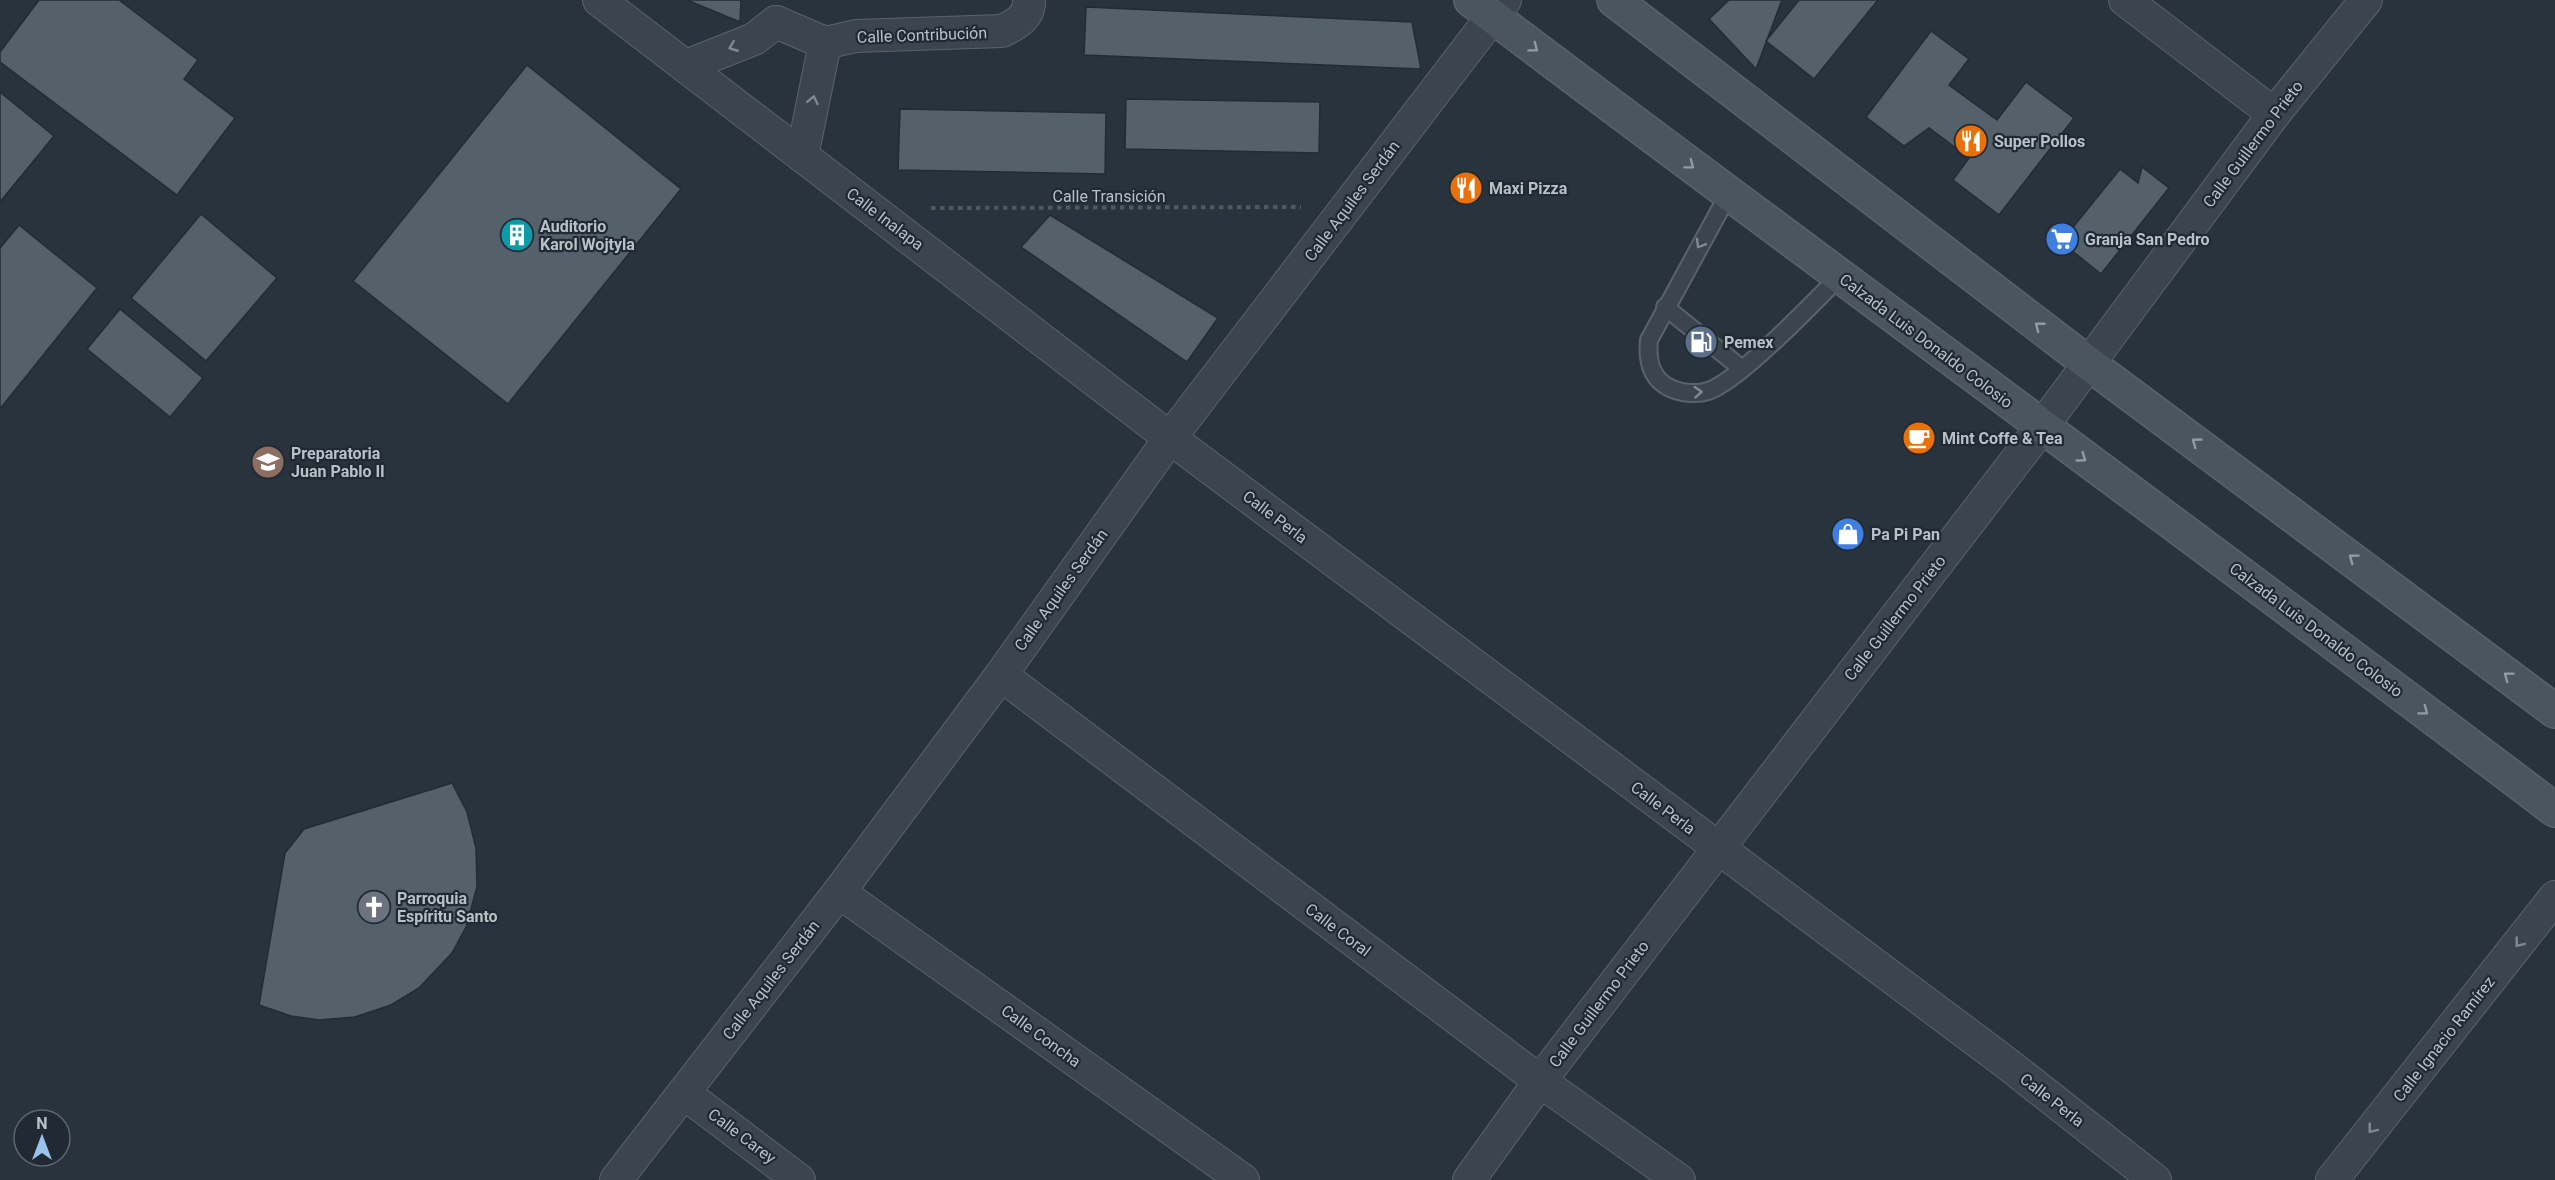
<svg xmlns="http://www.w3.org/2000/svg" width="2555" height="1180" viewBox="0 0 2555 1180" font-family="Roboto,sans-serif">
  <rect width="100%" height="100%" fill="#28333d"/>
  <g fill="#54606a" stroke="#232c34" stroke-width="1.5">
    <path d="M39,0H119L198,60L184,79L235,118L177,195L0,62V52Z"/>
    <path d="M687,0H741L740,22Z"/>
    <path d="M1729,0H1782L1756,69L1709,19Z"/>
    <path d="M1799,0H1878L1814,79L1766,41Z"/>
    <path d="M1086,7L1412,22L1421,69L1084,55Z"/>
    <path d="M1931,31L1969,59L1949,85L1997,120L2026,82L2074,118L1999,215L1953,180L1969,158L1929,128L1904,146L1866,117Z"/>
    <path d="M527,65L681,189L508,404L353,281Z"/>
    <path d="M0,92L54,136L0,202Z"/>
    <path d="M1126,99L1320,102L1319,153L1125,149Z"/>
    <path d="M900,109L1106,113L1105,174L898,170Z"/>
    <path d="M2142,167L2169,188L2101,274L2061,242L2120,169L2138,183Z"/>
    <path d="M201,214L277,278L206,361L131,298Z"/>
    <path d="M1050,215L1218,318L1187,362L1021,247Z"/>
    <path d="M19,225L97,288L0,409V248Z"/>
    <path d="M120,309L203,378L170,417L87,349Z"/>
    <path d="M452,783L467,812L476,848L477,887L466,927L452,953L419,988L391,1005L355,1017L319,1020L291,1016L259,1005L285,853L304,829Z"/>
  </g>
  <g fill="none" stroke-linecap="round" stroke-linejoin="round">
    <defs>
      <g id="lane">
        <path d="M1729,193L1649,340C1647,359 1650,377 1668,387C1679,393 1696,395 1708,391C1738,382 1814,302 1839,277"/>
        <path d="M1665,307L1741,368"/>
      </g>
      <g id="street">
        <path d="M599,0L1170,438L2005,1062L2155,1180"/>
        <path d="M2125,0L2274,114"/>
        <path d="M776,22L825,43"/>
        <path d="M825,43L856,36L1002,31C1015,25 1030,17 1029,0"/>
        <path d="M686,66L754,39L776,22"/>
        <path d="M802,156L825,43"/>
        <path d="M1001,675L1540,1081L1679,1180"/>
        <path d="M839,892L1243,1180"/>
        <path d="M684,1093L799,1180"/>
        <path d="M616,1180L839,892L1001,675L1170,438L1505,0"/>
        <path d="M1469,1180L1540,1081L2041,428L2274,114L2366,0"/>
        <path d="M2332,1180L2555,897"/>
      </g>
      <g id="secondary">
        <path d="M1471,0C1831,272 2196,537 2555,810"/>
        <path d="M1614,0L2088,363L2555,711"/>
      </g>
    </defs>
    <use href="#lane" stroke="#5a636b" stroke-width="20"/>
    <use href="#street" stroke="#5a636b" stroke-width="34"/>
    <use href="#secondary" stroke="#5a636b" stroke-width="36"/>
    <path stroke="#4a5c5c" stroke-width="4" stroke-dasharray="4.5 4.5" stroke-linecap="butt" d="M931,208L1301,207"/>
    <use href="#lane" stroke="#3c454d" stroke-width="16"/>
    <use href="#street" stroke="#3c454d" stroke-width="32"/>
    <use href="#secondary" stroke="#4a555f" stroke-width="33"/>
  </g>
  <defs><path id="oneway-chevron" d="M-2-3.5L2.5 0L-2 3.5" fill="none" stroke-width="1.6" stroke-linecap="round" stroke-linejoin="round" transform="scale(1.5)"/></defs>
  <g stroke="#808991">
    <use href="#oneway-chevron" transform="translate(733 47) rotate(158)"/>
    <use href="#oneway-chevron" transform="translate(813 100) rotate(-79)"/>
    <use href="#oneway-chevron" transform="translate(1700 244) rotate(120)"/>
    <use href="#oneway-chevron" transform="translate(1698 392) rotate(-4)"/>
    <use href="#oneway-chevron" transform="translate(2519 943) rotate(128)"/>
    <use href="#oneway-chevron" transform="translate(2372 1129) rotate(128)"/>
  </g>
  <g stroke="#929ba3">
    <use href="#oneway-chevron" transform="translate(1534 48) rotate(37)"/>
    <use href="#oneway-chevron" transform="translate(1690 165) rotate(37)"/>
    <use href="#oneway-chevron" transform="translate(2039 326) rotate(-142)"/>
    <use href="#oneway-chevron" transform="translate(2196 442) rotate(-144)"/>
    <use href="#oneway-chevron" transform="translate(2082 458) rotate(36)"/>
    <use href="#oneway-chevron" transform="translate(2353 558) rotate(-143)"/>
    <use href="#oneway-chevron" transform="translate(2508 676) rotate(-143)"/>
    <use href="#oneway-chevron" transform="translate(2424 711) rotate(37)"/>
  </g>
  <defs>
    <symbol id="restaurant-disc" viewBox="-11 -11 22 22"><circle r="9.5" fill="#e8710a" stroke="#212a32"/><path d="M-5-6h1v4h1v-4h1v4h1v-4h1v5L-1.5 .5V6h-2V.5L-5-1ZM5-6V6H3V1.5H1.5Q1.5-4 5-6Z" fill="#fff"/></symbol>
    <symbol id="building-disc" viewBox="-11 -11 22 22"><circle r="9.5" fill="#0f9aa8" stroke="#212a32"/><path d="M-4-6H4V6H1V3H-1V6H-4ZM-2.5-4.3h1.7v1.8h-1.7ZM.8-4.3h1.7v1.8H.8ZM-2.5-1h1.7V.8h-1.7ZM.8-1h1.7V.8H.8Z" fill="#fff"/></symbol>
    <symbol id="supermarket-disc" viewBox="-11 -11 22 22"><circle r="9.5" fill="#3f7fe0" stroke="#212a32"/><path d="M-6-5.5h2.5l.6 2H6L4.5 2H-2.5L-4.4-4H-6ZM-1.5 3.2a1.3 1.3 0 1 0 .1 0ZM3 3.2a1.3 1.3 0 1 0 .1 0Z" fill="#fff"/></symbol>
    <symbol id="fuel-disc" viewBox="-11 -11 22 22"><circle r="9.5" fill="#5c6f8a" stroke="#212a32"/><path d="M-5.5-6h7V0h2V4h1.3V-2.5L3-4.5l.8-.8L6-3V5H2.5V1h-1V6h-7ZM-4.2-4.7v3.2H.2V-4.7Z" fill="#fff"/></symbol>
    <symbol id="cafe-disc" viewBox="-11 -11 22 22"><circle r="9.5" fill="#e8710a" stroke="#212a32"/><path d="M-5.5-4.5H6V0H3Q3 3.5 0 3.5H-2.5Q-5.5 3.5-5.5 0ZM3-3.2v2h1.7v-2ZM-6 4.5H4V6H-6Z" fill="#fff"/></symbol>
    <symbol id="university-disc" viewBox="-11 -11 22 22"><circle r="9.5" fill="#8d6e63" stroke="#212a32"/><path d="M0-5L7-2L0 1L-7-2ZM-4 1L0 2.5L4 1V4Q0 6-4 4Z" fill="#fff"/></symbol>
    <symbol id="shop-disc" viewBox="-11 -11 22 22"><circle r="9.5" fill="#3f7fe0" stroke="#212a32"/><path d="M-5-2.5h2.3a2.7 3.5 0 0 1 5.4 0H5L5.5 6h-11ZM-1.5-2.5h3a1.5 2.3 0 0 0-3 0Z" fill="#fff"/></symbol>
    <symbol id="church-disc" viewBox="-11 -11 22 22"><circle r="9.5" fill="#6b7280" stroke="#212a32"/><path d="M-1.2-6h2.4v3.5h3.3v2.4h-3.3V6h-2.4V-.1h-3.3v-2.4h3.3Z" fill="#fff"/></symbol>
  </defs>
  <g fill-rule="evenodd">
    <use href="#restaurant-disc" x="1952" y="122" width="38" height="38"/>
    <use href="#restaurant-disc" x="1447" y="169" width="38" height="38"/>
    <use href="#building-disc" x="498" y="216" width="38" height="38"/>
    <use href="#supermarket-disc" x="2043" y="220" width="38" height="38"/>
    <use href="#fuel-disc" x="1682" y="323" width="38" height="38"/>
    <use href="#cafe-disc" x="1900" y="419" width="38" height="38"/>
    <use href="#university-disc" x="249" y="443" width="38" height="38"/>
    <use href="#shop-disc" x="1829" y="515" width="38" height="38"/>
    <use href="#church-disc" x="355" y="888" width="38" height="38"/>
  </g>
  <g text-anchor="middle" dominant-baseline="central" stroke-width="4.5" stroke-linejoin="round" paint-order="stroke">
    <g font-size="16" fill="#b8c0c8" stroke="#212a32">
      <text transform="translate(922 35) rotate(-2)">Calle Contribución</text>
      <text transform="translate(2253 144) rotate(-53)">Calle Guillermo Prieto</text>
      <text x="1109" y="196">Calle Transición</text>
      <text transform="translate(1352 201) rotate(-53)">Calle Aquiles Serdán</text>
      <text transform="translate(885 219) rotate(37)">Calle Inalapa</text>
      <text transform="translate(1926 341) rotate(37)">Calzada Luis Donaldo Colosio</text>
      <text transform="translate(1275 517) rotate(37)">Calle Perla</text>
      <text transform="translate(1061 590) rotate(-54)">Calle Aquiles Serdán</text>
      <text transform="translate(1895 618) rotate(-52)">Calle Guillermo Prieto</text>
      <text transform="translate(2316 630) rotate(37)">Calzada Luis Donaldo Colosio</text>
      <text transform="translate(1663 808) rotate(37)">Calle Perla</text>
      <text transform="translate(1338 930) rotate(37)">Calle Coral</text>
      <text transform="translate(771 980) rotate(-52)">Calle Aquiles Serdán</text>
      <text transform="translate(1599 1004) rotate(-53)">Calle Guillermo Prieto</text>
      <text transform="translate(1041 1036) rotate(36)">Calle Concha</text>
      <text transform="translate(2444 1039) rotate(-52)">Calle Ignacio Ramírez</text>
      <text transform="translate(2052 1100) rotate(38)">Calle Perla</text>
      <text transform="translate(742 1136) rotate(37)">Calle Carey</text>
    </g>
    <g font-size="16" font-weight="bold" fill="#b8c0c8" stroke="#212a32" text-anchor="start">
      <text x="1994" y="141">Super Pollos</text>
      <text x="1489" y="188">Maxi Pizza</text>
      <text x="540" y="226">Auditorio<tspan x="540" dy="18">Karol Wojtyla</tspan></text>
      <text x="2085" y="239">Granja San Pedro</text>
      <text x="1724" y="342">Pemex</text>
      <text x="1942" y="438">Mint Coffe &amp; Tea</text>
      <text x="291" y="453">Preparatoria<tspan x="291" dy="18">Juan Pablo II</tspan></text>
      <text x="1871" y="534">Pa Pi Pan</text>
      <text x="397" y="898">Parroquia<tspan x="397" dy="18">Espíritu Santo</tspan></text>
    </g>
  </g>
  <g transform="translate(42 1138)"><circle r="28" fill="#212a32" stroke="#5d666e" stroke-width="1.5"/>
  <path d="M0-4.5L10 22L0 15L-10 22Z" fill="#99c3ec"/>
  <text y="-9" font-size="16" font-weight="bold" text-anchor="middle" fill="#b8c0c8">N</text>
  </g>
</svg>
